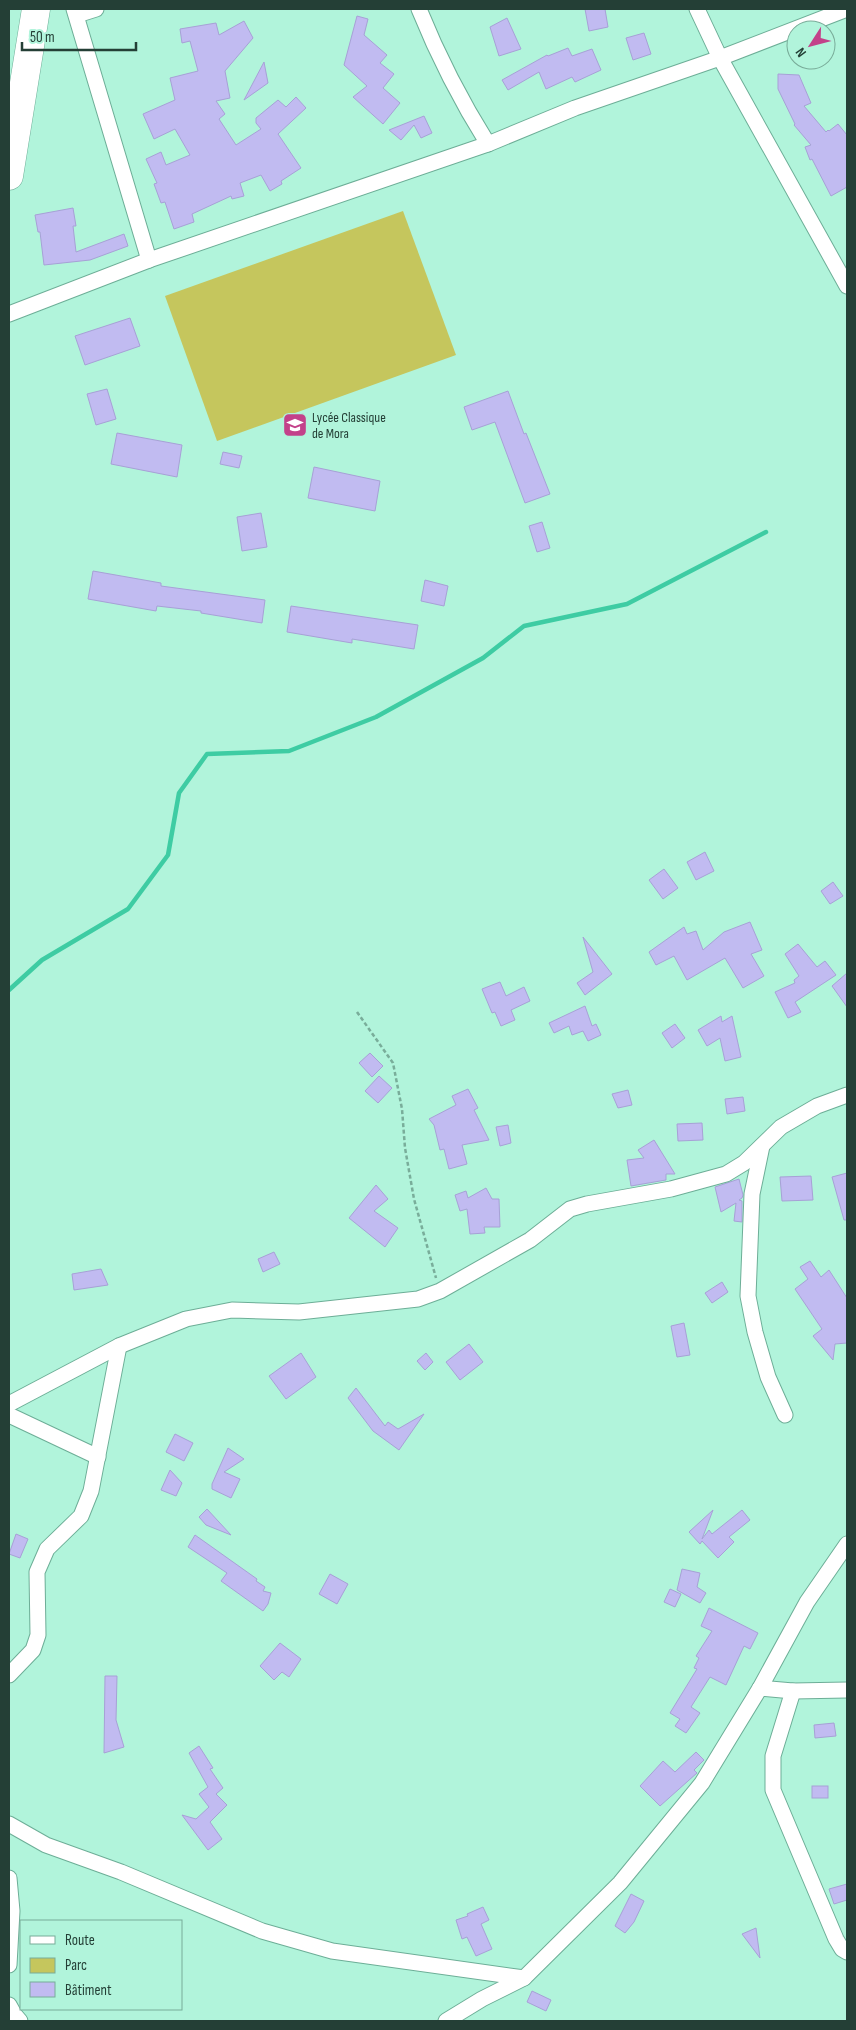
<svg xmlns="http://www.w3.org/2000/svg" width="856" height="2030" viewBox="0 0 856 2030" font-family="'Sofia Sans Condensed',sans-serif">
  <rect width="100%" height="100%" fill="#b1f4db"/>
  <path fill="#c5c65d" d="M403,211L456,355L217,441L165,296Z"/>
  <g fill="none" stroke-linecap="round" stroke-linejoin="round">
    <path stroke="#3ecca3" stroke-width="4.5" d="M9,990L42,960L128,909L168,855L179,793L207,754L289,751L376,717L483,658L524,626L627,604L766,532"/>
  </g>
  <g fill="#c1bbf1" stroke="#a7a1d6">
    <path d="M585,9H605L608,27L589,31Z"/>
    <path d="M357,16L368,19L364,35L387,55L380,63L394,74L383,88L400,103L383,124L353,97L367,86L344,65Z"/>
    <path d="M507,18L521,49L499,56L490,27Z"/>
    <path d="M244,21L253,38L225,71L230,98L216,101L225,114L219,119L236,145L261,129L256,123V118L278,100L286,107L296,97L306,108L278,134L301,168L281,181L282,184L270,191L261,175L240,183L244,196L232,199L231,196L192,214L194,222L174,229L165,202L161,203L154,184L157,183L146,159L161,152L166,165L190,155L175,129L154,139L143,114L175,100L170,78L198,71L190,41L182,43L180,29L216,23L219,35Z"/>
    <path d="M644,33L651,54L633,60L626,38Z"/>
    <path d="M568,48L572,56L592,49L601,70L575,82L572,77L546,89L539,72L508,90L502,80L547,55L548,56Z"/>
    <path d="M264,62L268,83L244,100Z"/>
    <path d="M778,74L799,75L811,103L804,106L826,132L828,130L829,131L838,124L847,135V187L831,196L812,159L810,160L805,147L811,145L794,125L795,124L778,89Z"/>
    <path d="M424,116L432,133L421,138L414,125L401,140L389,130Z"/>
    <path d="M73,208L76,226H73L76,252L124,234L128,246L90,260L44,265L40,232H38L35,215Z"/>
    <path d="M130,318L140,346L85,365L75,336Z"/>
    <path d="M107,389L116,419L96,425L87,394Z"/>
    <path d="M508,391L524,434L526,433L550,494L525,503L495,422L472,430L464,407Z"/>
    <path d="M117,433L182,445L177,477L111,464Z"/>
    <path d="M223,452L242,456L239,468L220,464Z"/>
    <path d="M314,467L380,481L375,511L308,498Z"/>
    <path d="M261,513L267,547L242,551L237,517Z"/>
    <path d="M542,522L550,548L537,552L529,526Z"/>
    <path d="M93,571L161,583V586L265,600L262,623L201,613V611L157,606L156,611L88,599Z"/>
    <path d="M425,580L448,586L444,606L421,601Z"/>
    <path d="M291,606L418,625L414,649L352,639V643L287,632Z"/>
    <path d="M705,852L714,871L696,880L687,862Z"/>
    <path d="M664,869L678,888L663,899L649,880Z"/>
    <path d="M833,882L843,896L830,904L821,891Z"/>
    <path d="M750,922L762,950L751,954L764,976L743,988L725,958L687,980L674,956L656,965L649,952L684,927L687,934L696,931L703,950L724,932Z"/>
    <path d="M583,937L612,974L585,995L577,983L593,972Z"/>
    <path d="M798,944L817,967L825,961L836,975L795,1002L801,1012L788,1018L775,992L795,983L794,980L799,976L785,954Z"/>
    <path d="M847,973V1007L832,986Z"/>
    <path d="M500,982L506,996L524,987L530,1001L511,1010L515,1020L501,1026L495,1012L492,1013L482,989Z"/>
    <path d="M585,1006L592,1026L596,1024L601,1035L588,1041L583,1031L572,1035L569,1026L554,1033L549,1023Z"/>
    <path d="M721,1016L722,1022L732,1016L741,1057L725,1061L720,1038L707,1046L698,1030Z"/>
    <path d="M675,1024L685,1038L672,1048L662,1033Z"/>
    <path d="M370,1053L383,1066L372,1077L359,1063Z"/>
    <path d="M379,1076L392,1088L378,1103L365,1091Z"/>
    <path d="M468,1089L478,1108L474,1110L489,1140L462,1145L467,1164L449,1169L444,1149L440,1150L434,1125L429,1119L456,1105L452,1096Z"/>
    <path d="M628,1090L632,1105L618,1108L612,1094Z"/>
    <path d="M743,1097L745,1111L727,1114L725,1099Z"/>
    <path d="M702,1123L703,1140L678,1141L677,1124Z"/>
    <path d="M508,1125L511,1143L500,1146L496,1127Z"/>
    <path d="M654,1140L675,1174H666V1180L631,1186L627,1160L644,1158L638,1150Z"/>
    <path d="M847,1173V1220H844L832,1177Z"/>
    <path d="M811,1176L813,1200L782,1201L780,1177Z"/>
    <path d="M739,1179L743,1195L742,1198L739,1200L742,1201V1222L734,1221L736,1203L721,1212L715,1187Z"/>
    <path d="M376,1185L388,1199L374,1211L398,1228L385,1247L349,1218Z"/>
    <path d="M486,1188L492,1199H499L500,1227H484L485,1233L470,1234L467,1209L460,1211L455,1195L466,1191L468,1198Z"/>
    <path d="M274,1252L280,1264L263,1272L258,1259Z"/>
    <path d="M810,1261L821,1277L829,1270L847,1298V1343L835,1344L833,1360L813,1336L822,1329L795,1289L808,1279L800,1267Z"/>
    <path d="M101,1269L108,1285L74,1290L72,1274Z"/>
    <path d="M722,1282L728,1292L712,1303L705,1293Z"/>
    <path d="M684,1323L690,1355L677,1357L671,1326Z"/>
    <path d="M469,1344L483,1362L460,1380L446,1362Z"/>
    <path d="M301,1353L316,1377L286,1399L269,1376Z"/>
    <path d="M426,1353L433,1362L425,1370L417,1361Z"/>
    <path d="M356,1388L385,1426L388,1422L398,1429L424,1414L399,1450L373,1431L348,1398Z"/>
    <path d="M175,1434L193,1443L184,1461L166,1452Z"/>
    <path d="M228,1448L244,1459L224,1472L240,1479L231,1498L212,1489V1484Z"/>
    <path d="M170,1470L182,1483L176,1496L161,1490Z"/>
    <path d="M207,1509L231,1535L206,1525L199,1517Z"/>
    <path d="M713,1510L702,1539L709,1530L712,1534L742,1510L750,1520L729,1537L734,1542L718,1558L702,1541L700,1544L689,1532Z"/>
    <path d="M16,1534L28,1539L20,1558L9,1554Z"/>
    <path d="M195,1535L257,1579L256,1581L265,1587L263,1591L271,1593L268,1604L263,1611L221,1581L227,1573L188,1547Z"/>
    <path d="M682,1569L700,1573L697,1587L706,1593L700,1603L677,1590Z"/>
    <path d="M330,1574L348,1584L337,1604L319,1594Z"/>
    <path d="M670,1589L681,1594L675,1607L664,1602Z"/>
    <path d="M709,1608L758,1633L750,1649L744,1646L726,1685L710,1677L691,1707L700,1713L686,1733L675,1726L680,1719L670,1713L697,1669L694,1668L699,1658L696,1656L712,1631L701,1626Z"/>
    <path d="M280,1643L301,1659L289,1677L282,1672L274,1680L260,1666Z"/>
    <path d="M105,1676H117L116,1720L124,1747L104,1753Z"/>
    <path d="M834,1723L836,1736L815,1738L814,1725Z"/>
    <path d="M199,1746L213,1768L210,1769L223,1788L216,1794L227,1805L210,1822L222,1839L208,1850L182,1815L196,1819L209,1807L199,1794L208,1787L189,1753Z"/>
    <path d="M696,1752L704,1760L694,1770L697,1773L660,1806L640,1786L663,1761L675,1772Z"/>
    <rect x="812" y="1786" width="16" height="12"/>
    <path d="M847,1884V1900L834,1904L829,1889Z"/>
    <path d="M631,1894L644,1901L634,1922L625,1933L615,1926Z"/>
    <path d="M483,1907L489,1920L481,1924L492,1949L476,1956L467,1937L462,1939L456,1920L468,1916L467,1914Z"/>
    <path d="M756,1928L760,1958L742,1934Z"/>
    <path d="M532,1991L551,2000L546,2011L527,2002Z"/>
  </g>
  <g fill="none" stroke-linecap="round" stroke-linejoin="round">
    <defs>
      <g id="street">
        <path d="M74,9L149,260"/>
        <path d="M419,9C438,56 461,101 488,144"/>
        <path d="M697,9L720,58L847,286"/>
        <path d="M77,15L96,9"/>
        <path d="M9,314L149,260L488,144L575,108L720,58L847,9"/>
        <path d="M762,1146L752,1194L748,1296L755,1332L768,1377L785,1415"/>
        <path d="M9,1404L119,1346L186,1319L232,1310L299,1312L418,1299L440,1291L530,1240L570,1209L587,1204L671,1189L726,1174L744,1163L781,1127L817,1106L847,1095"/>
        <path d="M9,1415L98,1457"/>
        <path d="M9,1675L33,1650L38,1635L37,1572L47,1549L81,1516L91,1491L119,1346"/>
        <path d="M760,1688L793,1691L847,1690"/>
        <path d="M793,1691L773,1756V1790L836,1939L842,1949L847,1952"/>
        <path d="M9,1824L46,1845L121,1872L262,1931L332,1951L524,1978"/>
        <path d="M9,1878L12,1911L9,1965"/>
        <path d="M9,2005L14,2014L20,2021"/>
        <path d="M446,2021L482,1999L524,1978L620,1883L702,1783L760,1688L807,1602L847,1544"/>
      </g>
      <path id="highway" d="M9,176L36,9"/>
    </defs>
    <use href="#street" stroke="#6dae97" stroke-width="17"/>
    <use href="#highway" stroke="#6dae97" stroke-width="29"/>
    <path stroke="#79ad9a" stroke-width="2.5" stroke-dasharray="4 2.5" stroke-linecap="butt" d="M357,1012L393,1063L402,1109L405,1148L414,1199L436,1278"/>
    <use href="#street" stroke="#fff" stroke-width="15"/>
    <use href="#highway" stroke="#fff" stroke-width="28"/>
  </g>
  <defs>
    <symbol id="school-square" viewBox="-11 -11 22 22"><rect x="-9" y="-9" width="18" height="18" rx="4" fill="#c3418a" stroke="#b1f4db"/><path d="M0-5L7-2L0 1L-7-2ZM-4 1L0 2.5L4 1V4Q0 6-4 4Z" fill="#fff"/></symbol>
  </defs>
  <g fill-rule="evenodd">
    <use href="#school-square" x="281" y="411" width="28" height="28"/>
  </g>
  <g text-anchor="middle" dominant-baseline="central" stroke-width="4" stroke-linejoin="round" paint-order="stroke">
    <g font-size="14" fill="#243f36" stroke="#b1f4db" text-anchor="start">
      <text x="312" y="417">Lycée Classique<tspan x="312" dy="16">de Mora</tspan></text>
    </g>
  </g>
  <rect width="856" height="2030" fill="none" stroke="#243f36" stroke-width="20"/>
  <rect x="20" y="1920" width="162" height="90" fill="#b1f4db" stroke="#79ac99"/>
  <rect x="30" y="1936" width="25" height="8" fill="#ffffff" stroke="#79ac99"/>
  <text x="65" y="1945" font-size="15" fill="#243f36">Route</text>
  <rect x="30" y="1958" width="25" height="15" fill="#c5c65d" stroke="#79ac99"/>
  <text x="65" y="1970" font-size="15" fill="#243f36">Parc</text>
  <rect x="30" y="1982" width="25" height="15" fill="#c1bbf1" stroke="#79ac99"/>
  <text x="65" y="1995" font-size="15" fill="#243f36">Bâtiment</text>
  <g transform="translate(811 45) rotate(234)"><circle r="24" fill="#b1f4db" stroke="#79ac99"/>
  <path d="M0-4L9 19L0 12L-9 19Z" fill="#c3418a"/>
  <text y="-8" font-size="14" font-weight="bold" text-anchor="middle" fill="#243f36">N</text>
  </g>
  <path d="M22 42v8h114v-8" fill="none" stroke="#243f36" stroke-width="2.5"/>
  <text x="30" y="42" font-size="15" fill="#243f36" stroke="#b1f4db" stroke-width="4" paint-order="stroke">50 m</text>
</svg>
